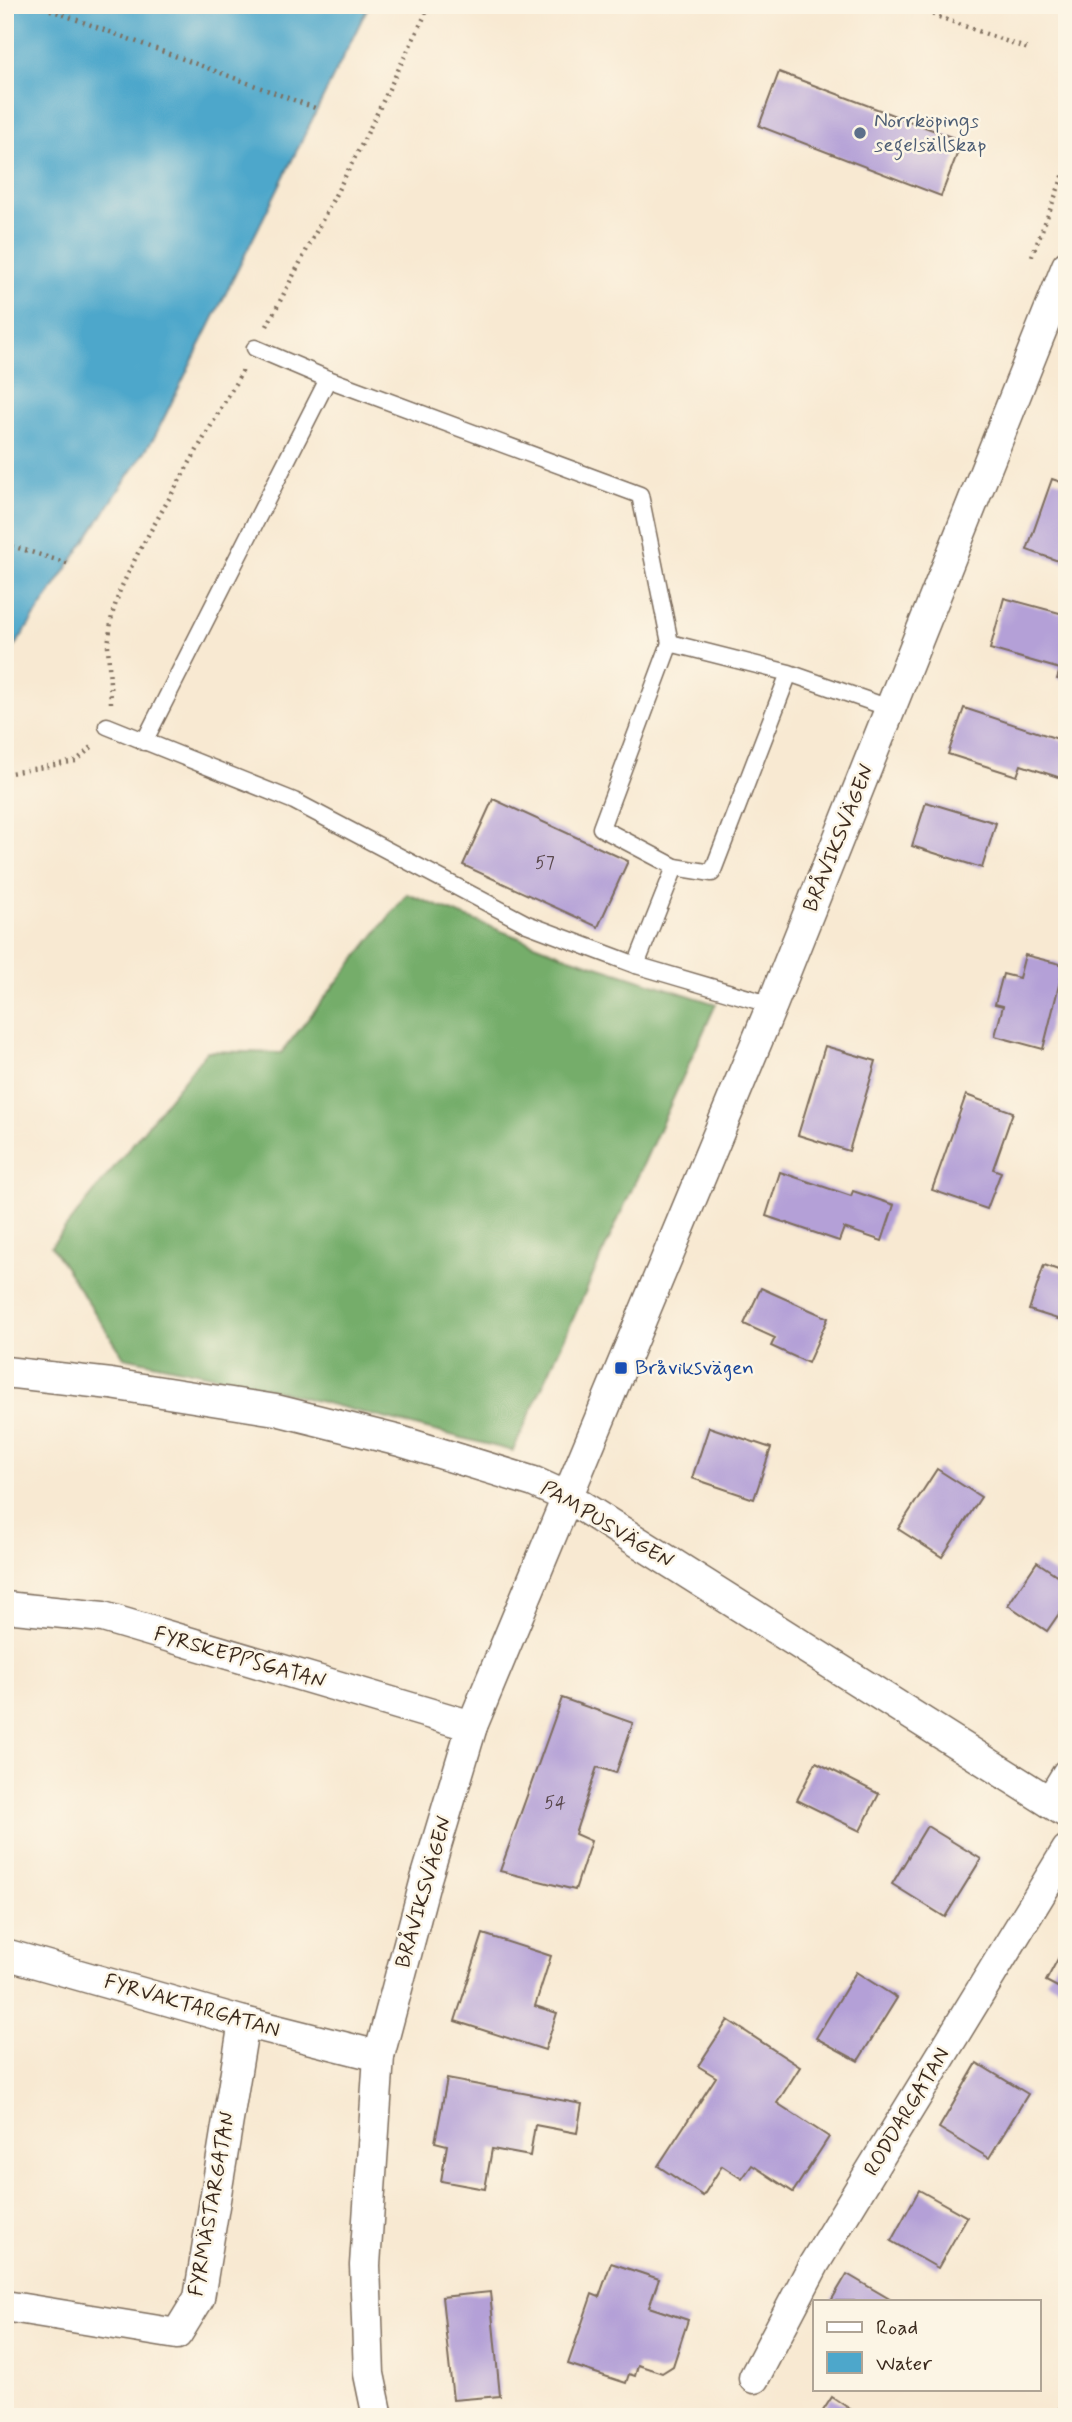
<svg xmlns="http://www.w3.org/2000/svg" width="1072" height="2422" viewBox="0 0 1072 2422" font-family="Mynerve,sans-serif">
  <rect width="100%" height="100%" fill="#fcf5e5"/>
  <filter id="ink" filterUnits="userSpaceOnUse"><feTurbulence type="fractalNoise" baseFrequency=".0143" numOctaves="2"/><feDisplacementMap in="SourceGraphic" scale="14" xChannelSelector="R" yChannelSelector="G"/><feConvolveMatrix kernelMatrix="1 2 1 2 8 2 1 2 1" color-interpolation-filters="sRGB"/></filter>
  <filter id="wash" filterUnits="userSpaceOnUse"><feTurbulence type="fractalNoise" baseFrequency=".00686" numOctaves="4" result="noise"/><feDisplacementMap in="SourceGraphic" scale="28" xChannelSelector="R" yChannelSelector="G"/><feGaussianBlur stdDeviation="1.57" result="paint"/><feColorMatrix in="noise" values="0 0 0 0 0 0 0 0 0 0 0 0 0 0 0 0 0 1.4 0 .05"/><feComposite in="paint" operator="in"/></filter>
  <g filter="url(#wash)">
    <rect width="100%" height="100%" fill="#f8e9d2"/>
    <path fill="#74ad6b" stroke="#586c44" stroke-width="2" d="M407,894L563,955L716,1004L513,1451L243,1382L124,1357L51,1246L207,1051L281,1053Z"/>
    <path fill="#4da7cb" stroke="#446874" stroke-width="2" d="M5,5H369L155,436L5,661Z"/>
    <g id="blocks">
      <g fill="#b4a0d7">
        <path d="M779,72L962,141L941,196L759,126Z"/>
        <path d="M1052,479L1067,484V564L1027,550Z"/>
        <path d="M1004,598L1067,615V681L1057,679L1060,669L990,649Z"/>
        <path d="M964,708L1067,742V763L1061,778L1021,765L1017,776L948,754Z"/>
        <path d="M493,799L628,861L598,927L463,865Z"/>
        <path d="M926,802L996,823L982,868L912,846Z"/>
        <path d="M1025,955L1064,965L1043,1049L995,1036L1003,1006L995,1004L1003,974L1019,978Z"/>
        <path d="M825,1046L876,1061L849,1151L798,1135Z"/>
        <path d="M966,1095L1013,1112L993,1169L1001,1172L987,1209L932,1190Z"/>
        <path d="M780,1172L851,1196L853,1191L894,1205L882,1241L844,1228L839,1241L766,1216Z"/>
        <path d="M1044,1265L1067,1273V1322L1029,1310Z"/>
        <path d="M761,1288L828,1318L808,1363L771,1346L775,1338L744,1324Z"/>
        <path d="M709,1427L771,1448L754,1499L692,1478Z"/>
        <path d="M937,1469L981,1497L942,1557L898,1529Z"/>
        <path d="M1037,1562L1067,1582V1602L1047,1631L1008,1605Z"/>
        <path d="M562,1698L633,1723L616,1773L597,1767L575,1834L591,1841L575,1890L500,1871Z"/>
        <path d="M816,1762L879,1794L860,1831L797,1800Z"/>
        <path d="M927,1826L981,1859L945,1917L892,1884Z"/>
        <path d="M483,1934L551,1956L535,2006L557,2013L545,2050L455,2021Z"/>
        <path d="M1067,1942V1992L1046,1981Z"/>
        <path d="M856,1972L897,1998L858,2061L816,2038Z"/>
        <path d="M728,2020L800,2067L777,2103L829,2137L793,2192L752,2165L742,2179L722,2166L703,2196L658,2166L716,2077L698,2066Z"/>
        <path d="M977,2063L1028,2094L989,2158L939,2128Z"/>
        <path d="M447,2079L582,2104L577,2133L535,2125L530,2156L492,2149L485,2189L441,2181L447,2145L435,2142Z"/>
        <path d="M919,2190L967,2217L938,2268L891,2241Z"/>
        <path d="M611,2263L659,2279L649,2307L688,2320L673,2366L662,2373L638,2365L635,2376L629,2374L626,2383L568,2364L592,2294L599,2297Z"/>
        <path d="M847,2274L893,2301H831Z"/>
        <path d="M490,2292L500,2396L453,2400L442,2297Z"/>
        <path d="M832,2397L862,2417H819Z"/>
        <path d="M1059,2408L1067,2412V2417H1054Z"/>
      </g>
    </g>
  </g>
  <g filter="url(#ink)">
    <use href="#blocks" fill-opacity="0" stroke="#7d6d5d" stroke-width="2"/>
    <g fill="none" stroke-linecap="round" stroke-linejoin="round">
      <defs>
        <g id="lane">
          <path d="M255,348L328,379L640,495L670,643"/>
          <path d="M789,673L712,873L675,867L601,828L670,643L789,673L892,709"/>
          <path d="M107,726L294,801L527,924L636,965L772,1005"/>
          <path d="M144,742L328,379"/>
          <path d="M636,965L675,867"/>
        </g>
        <g id="street">
          <path d="M5,1372L111,1384L276,1410L400,1441L534,1482L567,1497L1067,1813"/>
          <path d="M5,1607L103,1617L472,1726"/>
          <path d="M1050,1802L1067,1774"/>
          <path d="M5,1954L244,2022L379,2056"/>
          <path d="M5,2306L177,2334L199,2298L244,2022"/>
          <path d="M754,2378L814,2264L1067,1850"/>
          <path d="M378,2417L369,2374L365,2265L379,2056L426,1879L472,1726L772,1005L1067,266"/>
        </g>
      </defs>
      <use href="#lane" stroke="#7d6d5d" stroke-width="19"/>
      <use href="#street" stroke="#7d6d5d" stroke-width="33"/>
      <g stroke="#7d6d5d" stroke-width="4.5" stroke-dasharray="2 5" stroke-linecap="butt">
        <path d="M37,5L318,109"/>
        <path d="M906,5L1028,49"/>
        <path d="M1032,256L1067,166"/>
        <path d="M267,326L363,142L430,5"/>
        <path d="M5,544L70,564"/>
        <path d="M111,703L108,645L112,615L120,590L139,551L243,370"/>
        <path d="M5,774L76,761L94,745"/>
      </g>
      <use href="#lane" stroke="#fff" stroke-width="16"/>
      <use href="#street" stroke="#fff" stroke-width="30"/>
    </g>
  </g>
  <circle fill="#5c6f8a" stroke="#fcf5e5" stroke-width="2.5" cx="860" cy="133" r="7"/>
  <rect fill="#1a4fb4" stroke="#fcf5e5" stroke-width="2.5" x="614" y="1361" width="14" height="14" rx="3.5"/>
  <g text-anchor="middle" dominant-baseline="central" stroke-width="5" stroke-linejoin="round" paint-order="stroke">
    <g font-size="18" fill="#59484c">
      <text x="545" y="863">57</text>
      <text x="555" y="1803">54</text>
    </g>
    <g font-size="21" fill="#4e5e75" stroke="#fcf5e5" text-anchor="start">
      <text x="874" y="121">Norrköpings<tspan x="874" dy="24">segelsällskap</tspan></text>
    </g>
    <g font-size="21" fill="#3b2a1e" stroke="#fcf5e5">
      <text transform="translate(839 838) rotate(-68)">BRÅVIKSVÄGEN</text>
      <text transform="translate(607 1525) rotate(31)">PAMPUSVÄGEN</text>
      <text transform="translate(240 1658) rotate(16)">FYRSKEPPSGATAN</text>
      <text transform="translate(424 1892) rotate(-74)">BRÅVIKSVÄGEN</text>
      <text transform="translate(192 2006) rotate(16)">FYRVAKTARGATAN</text>
      <text transform="translate(907 2112) rotate(-59)">RODDARGATAN</text>
      <text transform="translate(212 2204) rotate(-80)">FYRMÄSTARGATAN</text>
    </g>
    <g font-size="21" fill="#164399" stroke="#fcf5e5" text-anchor="start">
      <text x="635" y="1368">Bråviksvägen</text>
    </g>
  </g>
  <rect width="1072" height="2422" fill="none" stroke="#fcf5e5" stroke-width="28"/>
  <rect x="813" y="2300" width="228" height="91" fill="#fcf5e5" stroke="#afa495" stroke-width="2"/>
  <rect x="827" y="2322" width="35" height="10" fill="#ffffff" stroke="#afa495" stroke-width="2"/>
  <text x="876" y="2334" font-size="21" fill="#3b2a1e">Road</text>
  <rect x="827" y="2352" width="35" height="21" fill="#4da7cb" stroke="#afa495" stroke-width="2"/>
  <text x="876" y="2370" font-size="21" fill="#3b2a1e">Water</text>
</svg>
